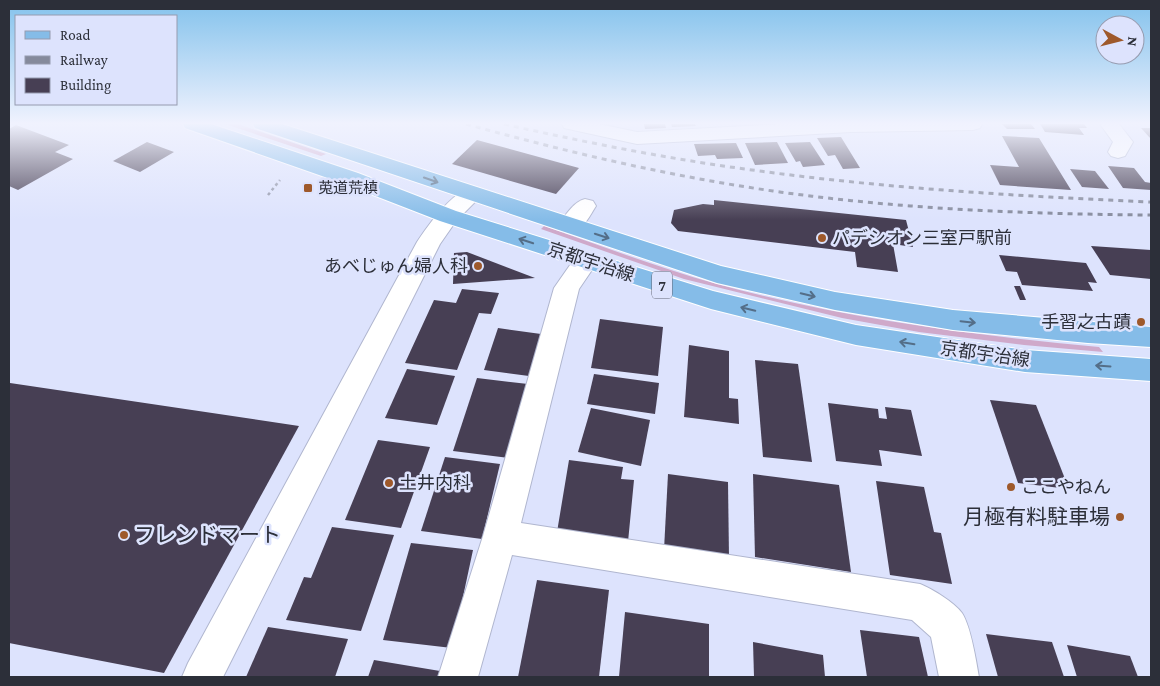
<svg xmlns="http://www.w3.org/2000/svg" width="1160" height="686" viewBox="0 0 1160 686" font-family="'Crimson Pro','Noto Sans JP',serif">
  <rect width="100%" height="100%" fill="#dde3fd"/>
  <g fill="#cfa9ca">
    <path d="M225,124H238L326,154L321,156Z"/>
    <path d="M544,226C602,246 659,268 717,284C842,318 970,335 1099,347L1103,352L1024,345L919,332L842,318L684,279L541,229Z"/>
  </g>
  <g fill="#473f54">
    <path d="M644,124H665L666,128L645,129Z"/>
    <path d="M671,124H695L696,126L672,127Z"/>
    <path d="M1002,124H1031L1035,129H1007Z"/>
    <path d="M1040,124H1084L1087,128H1079L1084,135L1045,132Z"/>
    <path d="M16,125L69,145L55,152L73,159L18,190L9,186V129Z"/>
    <path d="M1141,128H1151V139Z"/>
    <path d="M1002,136L1039,138L1071,190L1000,185L990,165L1019,167Z"/>
    <path d="M841,137L860,168L843,169L835,155L828,156L817,138Z"/>
    <path d="M477,140L579,168L556,194L452,164Z"/>
    <path d="M147,142L174,152L140,172L113,161Z"/>
    <path d="M777,142L788,163L755,165L745,143Z"/>
    <path d="M810,142L825,165L803,167L800,161L796,162L785,143Z"/>
    <path d="M736,143L743,158L717,159L715,155L698,156L694,144Z"/>
    <path d="M1108,166L1134,168L1145,182L1151,183V190L1123,188Z"/>
    <path d="M1070,169L1095,171L1109,189L1082,187Z"/>
    <path d="M714,200L906,220L913,247L893,244L898,272L857,267L855,252L678,231L671,223L674,210L703,204L714,205Z"/>
    <path d="M1091,246L1151,250V279L1110,275Z"/>
    <path d="M467,252L535,278L453,284L454,253Z"/>
    <path d="M999,255L1086,263L1097,283L1088,282L1093,291L1022,285L1017,272L1006,271Z"/>
    <path d="M1014,286H1020L1026,300H1020Z"/>
    <path d="M462,289L499,293L491,314L479,313L457,370L405,363L434,300L456,303Z"/>
    <path d="M600,319L663,327L658,376L591,368Z"/>
    <path d="M498,328L541,334L529,376L484,370Z"/>
    <path d="M689,345L729,351V398L738,399L739,424L684,417Z"/>
    <path d="M755,360L798,364L812,462L763,457Z"/>
    <path d="M407,369L455,376L437,425L385,418Z"/>
    <path d="M594,374L659,383L655,414L587,404Z"/>
    <path d="M477,378L528,384L509,458L453,451Z"/>
    <path d="M10,383L299,426L164,673L9,643Z"/>
    <path d="M990,400L1036,405L1069,489L1018,483Z"/>
    <path d="M828,403L878,409L879,418L887,419L885,407L911,410L922,456L879,450L882,466L836,461Z"/>
    <path d="M591,408L650,420L641,466L578,452Z"/>
    <path d="M378,440L430,447L401,528L345,520Z"/>
    <path d="M445,457L500,464L482,539L421,531Z"/>
    <path d="M569,460L623,467L621,479L634,480L628,542L557,532Z"/>
    <path d="M668,474L728,482L729,558L664,550Z"/>
    <path d="M753,474L839,485L851,572L755,557Z"/>
    <path d="M876,481L924,487L934,532L941,533L952,584L890,575Z"/>
    <path d="M332,527L394,535L361,631L286,620L304,577L311,578Z"/>
    <path d="M411,543L473,550L452,648L383,640Z"/>
    <path d="M537,580L609,590L599,677H518Z"/>
    <path d="M625,612L709,624V677H619Z"/>
    <path d="M268,627L348,639L335,677H246Z"/>
    <path d="M860,630L919,637L928,677H867Z"/>
    <path d="M986,634L1052,642L1064,677H998Z"/>
    <path d="M753,642L823,655L825,677H754Z"/>
    <path d="M1067,645L1130,656L1138,677H1077Z"/>
    <path d="M374,660L440,671L439,677H368Z"/>
  </g>
  <g fill="none" stroke-linecap="round" stroke-linejoin="round">
    <defs>
      <g id="minor">
        <path d="M562,124H599L637,132L780,124H982L980,128L973,130L851,132L637,144L564,128Z"/>
        <path d="M1100,124H1119L1133,142L1125,156L1118,158L1111,156L1108,152L1113,142Z"/>
        <path d="M472,187L480,189L483,194L456,221L440,244L223,677H182L188,663L417,242C429,224 451,193 472,187Z"/>
        <path d="M585,199L593,201L596,206C587,220 581,236 562,231L558,226C565,216 573,202 585,199Z"/>
        <path d="M586,253L595,255L598,261L579,289L521,523L920,584C932,589 954,602 962,613C971,627 976,660 979,677H939L931,637L912,620L512,555L478,677H438L483,536L554,288L577,255Z"/>
      </g>
      <g id="major">
        <path d="M183,124H211L358,173L456,211L713,291L856,325L1025,350L1151,359V381L1025,372L856,345L711,309L440,221L342,183L185,128Z"/>
        <path d="M253,124H282L721,266L835,292L953,310L1151,327V347L1088,343L953,330L835,310L717,283L255,128Z"/>
      </g>
    </defs>
    <use href="#minor" stroke="#b0b6cf" stroke-width="2"/>
    <use href="#major" stroke="#fff" stroke-width="2"/>
    <path stroke="#9196a9" stroke-width="2.5" stroke-dasharray="3 3" stroke-linecap="butt" d="M268,195L280,180"/>
    <use href="#minor" fill="#fff" fill-rule="evenodd"/>
    <use href="#major" fill="#85bce8" fill-rule="evenodd"/>
    <g stroke="#858a9c" stroke-width="3" stroke-dasharray="5 5" stroke-linecap="butt">
      <path d="M466,124C567,152 669,176 773,191C898,209 1025,214 1151,215"/>
      <path d="M504,124C584,142 664,158 745,169C880,188 1015,196 1151,202"/>
    </g>
  </g>
  <defs><path id="oneway-shaft" d="M-6 0H5M1.5-3L5.5 0L1.5 3" fill="none" stroke-width="1.6" stroke-linecap="round" stroke-linejoin="round" transform="scale(1.25)"/></defs>
  <g stroke="#546e88">
    <use href="#oneway-shaft" transform="translate(431 180) rotate(19)"/>
    <use href="#oneway-shaft" transform="translate(602 236) rotate(18)"/>
    <use href="#oneway-shaft" transform="translate(526 241) rotate(-162)"/>
    <use href="#oneway-shaft" transform="translate(808 295) rotate(13)"/>
    <use href="#oneway-shaft" transform="translate(748 309) rotate(-166)"/>
    <use href="#oneway-shaft" transform="translate(968 322) rotate(6)"/>
    <use href="#oneway-shaft" transform="translate(907 343) rotate(-171)"/>
    <use href="#oneway-shaft" transform="translate(1103 366) rotate(-176)"/>
  </g>
  <linearGradient id="sky" x2="0" y2="1"><stop stop-color="#83c2ec"/><stop offset="0.56" stop-color="#f0f2fe"/><stop offset="1" stop-color="#f0f2fe" stop-opacity="0"/></linearGradient>
  <rect width="1160" height="220" fill="url(#sky)"/>
  <g fill="#9e592b" stroke="#dde3fd" stroke-width="2">
    <rect x="303" y="183" width="10" height="10" rx="2.5"/>
    <circle cx="822" cy="238" r="5"/>
    <circle cx="478" cy="266" r="5"/>
    <circle cx="1141" cy="322" r="5"/>
    <circle cx="389" cy="483" r="5"/>
    <circle cx="1011" cy="487" r="5"/>
    <circle cx="1120" cy="517" r="5"/>
    <circle cx="124" cy="535" r="5"/>
  </g>
  <g text-anchor="middle" dominant-baseline="central" stroke-width="5" stroke-linejoin="round" paint-order="stroke">
    <g font-size="15" fill="#2c2f39" stroke="#dde3fd" text-anchor="start">
      <text x="318" y="188">莵道荒槙</text>
    </g>
    <rect fill="#dde3fd" stroke="#616574" stroke-width="1" x="652" y="271.5" width="20" height="27" rx="4"/>
    <g font-size="16" font-weight="bold" fill="#2c2f39">
      <text x="662" y="285">7</text>
    </g>
    <g font-size="18" fill="#2c2f39" stroke="#dde3fd" text-anchor="start">
      <text x="832" y="238">パデシオン三室戸駅前</text>
      <text x="468" y="266" text-anchor="end">あべじゅん婦人科</text>
      <text x="1131" y="322" text-anchor="end">手習之古蹟</text>
      <text x="399" y="483">土井内科</text>
      <text x="1021" y="487">ここやねん</text>
    </g>
    <g font-size="18" fill="#2c2f39" stroke="#dde3fd">
      <text transform="translate(591 262) rotate(18)">京都宇治線</text>
      <text transform="translate(985 354) rotate(8)">京都宇治線</text>
    </g>
    <g font-size="21" fill="#2c2f39" stroke="#dde3fd" text-anchor="end">
      <text x="1110" y="517">月極有料駐車場</text>
      <text x="134" y="535" text-anchor="start">フレンドマート</text>
    </g>
  </g>
  <rect width="1160" height="686" fill="none" stroke="#2c2f39" stroke-width="20"/>
  <rect x="15" y="15" width="162" height="90" fill="#dde3fd" stroke="#969baf"/>
  <rect x="25" y="31" width="25" height="8" fill="#85bce8" stroke="#969baf"/>
  <text x="60" y="40" font-size="15" fill="#2c2f39">Road</text>
  <rect x="25" y="56" width="25" height="8" fill="#858a9c" stroke="#969baf"/>
  <text x="60" y="65" font-size="15" fill="#2c2f39">Railway</text>
  <rect x="25" y="78" width="25" height="15" fill="#473f54" stroke="#969baf"/>
  <text x="60" y="90" font-size="15" fill="#2c2f39">Building</text>
  <g transform="translate(1120 40) rotate(97)"><circle r="24" fill="#dde3fd" stroke="#969baf"/>
  <path d="M0-4L9 19L0 12L-9 19Z" fill="#9e592b"/>
  <text y="-8" font-size="14" font-weight="bold" text-anchor="middle" fill="#2c2f39">N</text>
  </g>
</svg>
